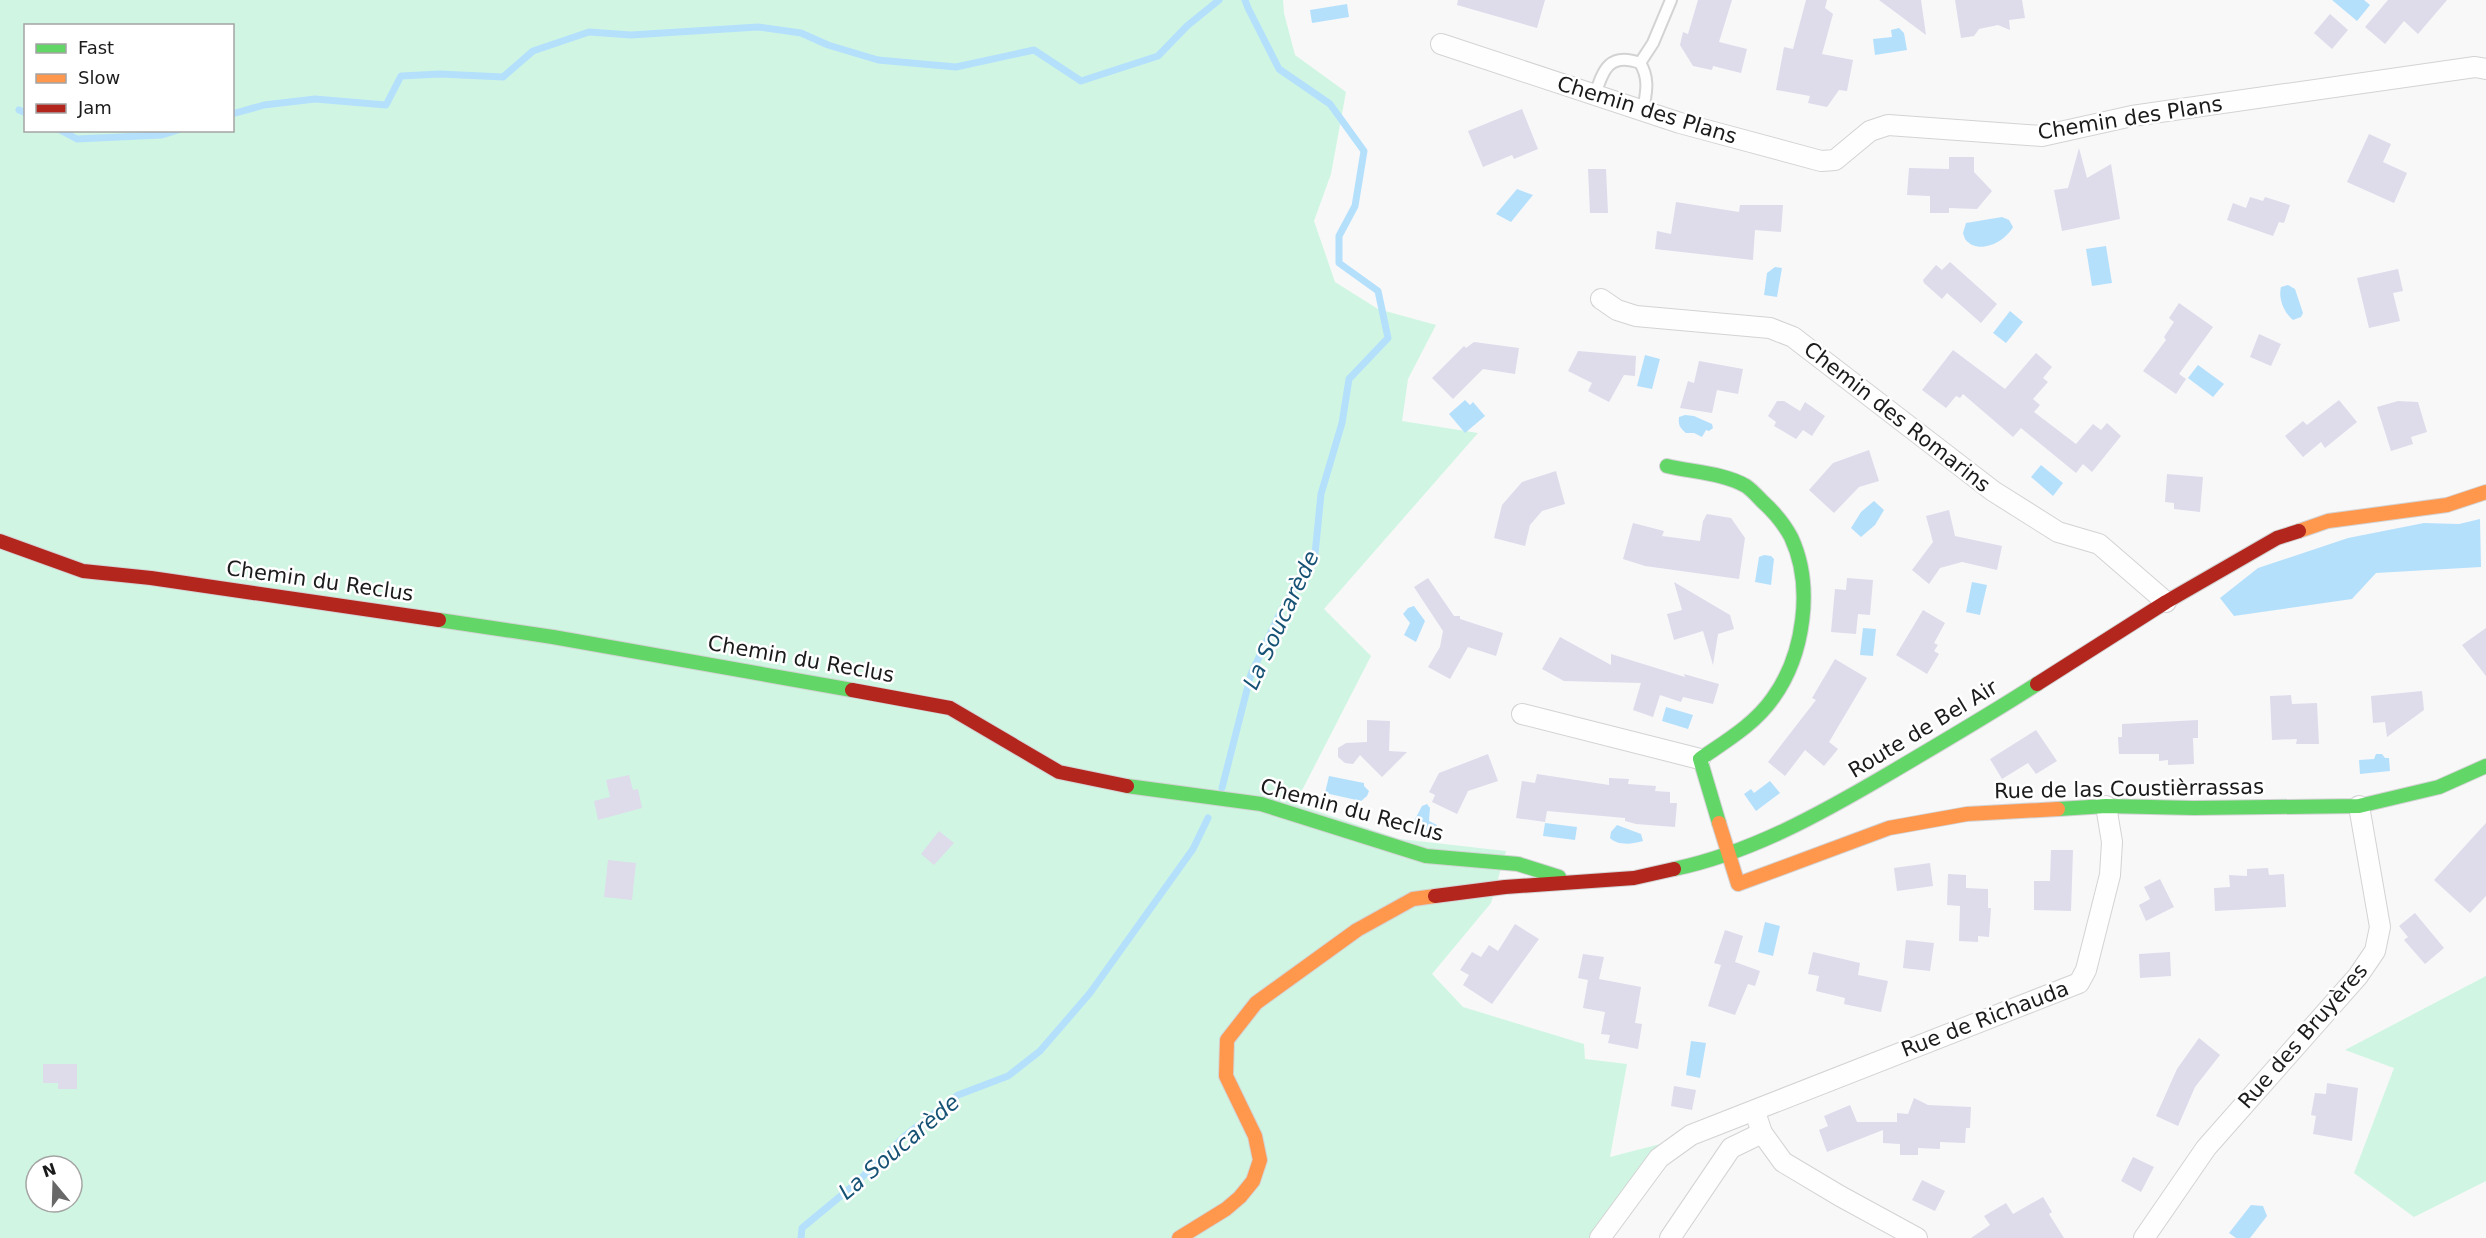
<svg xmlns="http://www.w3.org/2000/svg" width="2486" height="1238" viewBox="0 0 2486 1238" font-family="'DejaVu Sans',sans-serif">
  <rect width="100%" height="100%" fill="#f8f8f9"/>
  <g fill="#d0f6e3" fill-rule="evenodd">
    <path d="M0,0H1283L1284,13L1295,55L1346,92L1331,174L1314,221L1335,282L1378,309L1436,325L1408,379L1402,421L1478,433L1324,609L1371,656L1295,804L1400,839L1506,851L1491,903L1432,974L1463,1007L1584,1044L1585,1059L1627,1064L1610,1157L1664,1143L1591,1238H0ZM26,26H232V130H26ZM36,1166H72V1202H36Z"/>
    <path d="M2486,976V1181L2414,1217L2354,1173L2394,1068L2345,1050Z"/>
  </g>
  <g fill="#b5e0fc">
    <path d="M2332,0H2364L2370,5L2357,21Z"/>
    <path d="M1347,4L1349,17L1312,23L1310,10Z"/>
    <path d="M1899,28L1904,33L1907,50L1875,55L1873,39L1892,37L1891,30Z"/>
    <path d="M1517,189L1533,195L1511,222L1496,214Z"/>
    <path d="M2002,217L2009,220L2013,227C2005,242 1978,256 1965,239L1963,233L1966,223Z"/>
    <path d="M2106,246L2112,283L2092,286L2086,249Z"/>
    <path d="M1775,267L1782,268L1777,297L1764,295L1767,273Z"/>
    <path d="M2288,285L2295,289L2303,313L2301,317L2293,320C2284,313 2278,298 2281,287Z"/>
    <path d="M2010,311L2023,322L2006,343L1993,333Z"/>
    <path d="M1645,355L1660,359L1652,389L1637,386Z"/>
    <path d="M2198,365L2224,384L2213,397L2188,378Z"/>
    <path d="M1465,400L1470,405L1473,402L1485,416L1465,433L1449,414Z"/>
    <path d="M1685,415L1694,416L1712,424L1713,428L1709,431L1706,430L1702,437L1694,433H1686C1680,428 1678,425 1679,417Z"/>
    <path d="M2041,465L2063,483L2053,496L2031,477Z"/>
    <path d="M1874,501L1884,510L1875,525L1861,537L1851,528L1861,512Z"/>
    <path d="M2480,519L2481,567L2376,573L2352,599L2234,616L2220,598L2258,568L2348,538L2424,523L2459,524Z"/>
    <path d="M1764,555L1771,556L1774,559L1771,585L1755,582L1759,557Z"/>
    <path d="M1972,582L1987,585L1980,615L1966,612Z"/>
    <path d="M1414,606L1425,621L1416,642L1404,635L1410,623L1403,614L1408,608Z"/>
    <path d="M1863,628L1876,629L1873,656L1860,655Z"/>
    <path d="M1666,707L1693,715L1688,729L1662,721Z"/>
    <path d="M2376,754H2382L2385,758H2389L2390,771L2360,774L2359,760L2374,759Z"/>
    <path d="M1329,776L1364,783V786L1369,791L1367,796L1361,801L1325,793Z"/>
    <path d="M1770,781L1780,793L1756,811L1744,794L1751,789L1754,793Z"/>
    <path d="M1427,804L1430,808L1429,821L1437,825V831L1434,833L1416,827L1414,821L1422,806Z"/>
    <path d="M1545,823L1577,827L1575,840L1543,836Z"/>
    <path d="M1617,825L1641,834L1643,841C1633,844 1618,846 1610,838L1611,832Z"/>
    <path d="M1765,922L1780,926L1773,956L1758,952Z"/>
    <path d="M1691,1041L1706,1043L1700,1078L1686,1075Z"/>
    <path d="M2251,1205L2263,1206L2267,1216L2250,1238H2236L2229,1233Z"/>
  </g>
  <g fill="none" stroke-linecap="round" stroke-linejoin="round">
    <g stroke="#b5e0fc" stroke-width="7">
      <path d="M19,110L26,113"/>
      <path d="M232,114L264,105L315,99L386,105L401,76L440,74L503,77L533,51L589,32L631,35L758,27L801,33L828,45L878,60L956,67L1034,50L1081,81L1158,56L1187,26L1219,0"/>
      <path d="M60,130L77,139L162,135L178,130"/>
      <path d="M1222,788L1251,674L1281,611L1315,554L1321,494L1342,423L1349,379L1388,338L1378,291L1339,263V236L1355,206L1364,151L1330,104L1279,69L1248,8L1245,0"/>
      <path d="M801,1238L802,1228L854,1185L906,1135L958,1095L1008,1076L1040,1051L1090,993L1193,849L1208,818"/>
    </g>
  </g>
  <g fill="#dedbeb">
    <path d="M1458,0H1545L1537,28L1457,5Z"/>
    <path d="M1698,0H1732L1719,42L1747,49L1741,73L1713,66L1712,70L1693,66L1680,45L1683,32L1688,34Z"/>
    <path d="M1806,0H1827L1825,8L1833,14L1822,54L1853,60L1847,91L1839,90L1827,107L1808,103L1810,96L1776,90L1784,47L1793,49Z"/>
    <path d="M1879,0H1921L1926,35Z"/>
    <path d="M1955,0H2022L2025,18L2009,20L2010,30L1998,25L1979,29L1974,36L1961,38Z"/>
    <path d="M2388,0H2447L2418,34L2404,21L2385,44L2365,27Z"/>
    <path d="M2330,14L2348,30L2332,49L2314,33Z"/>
    <path d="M1522,109L1538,149L1514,159L1512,155L1483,167L1468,131Z"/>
    <path d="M2369,134L2391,144L2383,162L2407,173L2394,203L2347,182Z"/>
    <path d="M2079,148L2087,178L2111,164L2120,219L2062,231L2054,190L2068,188Z"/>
    <path d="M1949,157H1974V172L1992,191L1977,209L1949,208V213H1930V196L1907,195L1909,168L1949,169Z"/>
    <path d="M1588,169H1606L1608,213H1590Z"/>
    <path d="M2250,197L2263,201L2265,197L2290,205L2284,223L2279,222L2273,236L2227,220L2233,203L2246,208Z"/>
    <path d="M1676,202L1739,212L1740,205H1783L1781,232L1755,230L1753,260L1655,249L1657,231L1671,234Z"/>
    <path d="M1950,262L1997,304L1981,323L1947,293L1942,299L1924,283L1923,280L1936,265L1942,270Z"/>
    <path d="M2398,269L2403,291L2393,293L2400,321L2369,328L2357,278Z"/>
    <path d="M2179,303L2213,327L2179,374L2186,379L2176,394L2143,371L2166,340L2164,337L2174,322L2169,318Z"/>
    <path d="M2259,334L2281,344L2271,366L2250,357Z"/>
    <path d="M1474,342L1519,348L1515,374L1483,369L1453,399L1432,378L1464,346L1466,348Z"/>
    <path d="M1953,350L2005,389L2036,353L2052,367L2043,378L2048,382L2033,399L2040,405L2034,412L2076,444L2093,424L2101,430L2107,423L2121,436L2092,472L2083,464L2076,473L2021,428L2013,437L1963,394L1960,398L1956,396L1946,408L1922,390Z"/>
    <path d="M1578,351L1636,356L1635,376L1624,375L1609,402L1588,391L1592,383L1568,371Z"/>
    <path d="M1699,361L1743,369L1738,394L1717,390L1712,413L1680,408L1688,381L1694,383Z"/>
    <path d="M2339,400L2357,422L2325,448L2321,442L2303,457L2285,436L2303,421L2307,425Z"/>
    <path d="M1777,401H1784L1800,411L1805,402L1825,416L1812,436L1803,430L1796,439L1774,426L1776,422L1768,416Z"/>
    <path d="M2398,401L2418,402L2427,432L2411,437L2413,444L2391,451L2377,407Z"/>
    <path d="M1869,450L1879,481L1859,487L1834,513L1809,490L1833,463Z"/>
    <path d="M1556,471L1565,504L1542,511L1530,525L1525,546L1494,538L1502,505L1522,482Z"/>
    <path d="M2167,474L2203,477L2200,512L2174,509V503L2165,502Z"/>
    <path d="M1949,510L1955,536L2002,546L1997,570L1962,562L1940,568L1929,584L1912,570L1933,542L1926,516Z"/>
    <path d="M1707,514L1731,518L1745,538L1739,579L1645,566L1623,559L1633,523L1664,531L1662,536L1700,541L1703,521Z"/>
    <path d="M1428,578L1454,616H1460V619L1503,633L1496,656L1468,647L1450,679L1428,667L1440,647L1443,631L1414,587Z"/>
    <path d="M1847,578L1873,580L1870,615L1858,614L1856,634L1831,632L1835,589L1846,590Z"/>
    <path d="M1674,582L1730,615L1734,629L1718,634L1713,665L1703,631L1674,640L1667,614L1682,610Z"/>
    <path d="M1923,610L1945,623L1934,643L1938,645L1934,651L1939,654L1927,674L1896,655Z"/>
    <path d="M2486,628V676L2462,645Z"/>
    <path d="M1560,637L1611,665V654L1685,677L1684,674L1719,684L1713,704L1683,697L1681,702L1660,695L1653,717L1633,710L1641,683L1564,681L1542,669Z"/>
    <path d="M1835,659L1867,678L1829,742L1838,749L1824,766L1805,750L1785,776L1768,762L1816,700L1812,698Z"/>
    <path d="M2422,691L2424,710L2387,737L2385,722L2373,723L2371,696Z"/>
    <path d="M2291,695L2292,704L2317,703L2319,744H2296L2297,739L2272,740L2270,696Z"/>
    <path d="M1367,720L1390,721L1389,751L1407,752L1382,777L1360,755L1353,764L1345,763L1338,757V748L1346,743L1367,742Z"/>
    <path d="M2198,720V738H2193L2194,764L2168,765V760L2159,761V754H2119L2118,737H2122V724Z"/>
    <path d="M2036,730L2057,761L2036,774L2028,763L2002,779L1990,759Z"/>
    <path d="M1488,754L1498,781L1468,791L1457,814L1432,802L1435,795L1429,792L1439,773Z"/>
    <path d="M1537,774L1609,785V778L1629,779L1628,784L1656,786L1655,791L1670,792V803H1677L1675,827L1636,824L1625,821V818L1547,811L1545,822L1516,818L1522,781L1535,783Z"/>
    <path d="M629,775L633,790L638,789L642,808L598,820L594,801L610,797L606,780Z"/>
    <path d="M2486,823V896L2470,913L2434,880Z"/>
    <path d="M939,831L954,843L934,865L921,854Z"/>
    <path d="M2051,850H2073L2071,911L2034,910V881H2050Z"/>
    <path d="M608,860L636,863L632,900L604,897Z"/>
    <path d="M1930,863L1933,886L1897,891L1894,868Z"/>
    <path d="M2268,868L2269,875L2284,874L2286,907L2215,911L2214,888L2230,887L2229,875L2247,876V869Z"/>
    <path d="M1948,874L1966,875V888L1988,889V908H1991L1989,937L1978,936V942L1959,941L1960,906L1947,905Z"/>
    <path d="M2160,879L2174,907L2146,921L2139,905L2150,899L2144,887Z"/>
    <path d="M2415,913L2444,948L2425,964L2404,940L2408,937L2399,926Z"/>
    <path d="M1515,924L1539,939L1492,1004L1463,985L1469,975L1460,970L1472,952L1481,957L1489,945L1498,951Z"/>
    <path d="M1725,930L1743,936L1735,962L1760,971L1755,986L1748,984L1735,1015L1708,1006L1721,965L1714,963Z"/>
    <path d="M1906,940L1934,943L1930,971L1903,968Z"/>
    <path d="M1813,952L1860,963L1858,975L1888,981L1881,1012L1844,1004L1845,998L1816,991L1819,976L1808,974Z"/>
    <path d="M2170,952L2171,976L2140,978L2139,954Z"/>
    <path d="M1583,954L1604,957L1599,979L1641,987L1635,1023L1642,1024L1638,1049L1608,1043L1610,1035L1601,1034L1605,1012L1583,1008L1588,980L1578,978Z"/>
    <path d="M2199,1038L2220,1055L2195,1087L2178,1126L2156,1116L2177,1069Z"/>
    <path d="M43,1064H77V1089H58V1083H43Z"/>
    <path d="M2327,1083L2358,1088L2352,1141L2313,1134L2316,1116L2311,1115L2315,1093L2326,1094Z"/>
    <path d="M1674,1086L1696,1090L1692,1110L1671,1106Z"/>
    <path d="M1914,1098L1928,1105L1971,1107L1970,1128H1966L1965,1143L1940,1142V1149L1918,1148V1155H1900V1144L1883,1143V1130L1827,1152L1819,1130L1828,1126L1824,1116L1850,1105L1857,1122H1897V1113L1908,1114Z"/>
    <path d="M2133,1157L2154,1167L2141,1192L2121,1181Z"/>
    <path d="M1922,1180L1945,1191L1935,1211L1912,1200Z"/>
    <path d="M2043,1197L2052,1212L2049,1214L2064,1238H1971L1990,1225L1984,1216L2006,1203L2013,1214Z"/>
  </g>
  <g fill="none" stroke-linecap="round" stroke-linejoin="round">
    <defs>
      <g id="lane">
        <path d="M1640,63L1653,43L1671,0"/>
        <path d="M1595,95C1603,69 1610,52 1640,63C1650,79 1646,93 1643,111"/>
      </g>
      <g id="street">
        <path d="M1441,44L1680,123L1821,161L1835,160L1870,131L1888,125L2042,136L2132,116L2475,67L2486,69"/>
        <path d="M1601,299L1617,310L1636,316L1770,328L1793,337L1993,491L2058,532L2099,544L2166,602"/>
        <path d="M1522,714L1700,759"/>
        <path d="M1755,1112L1762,1133L1783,1162L1840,1196L1917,1238"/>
        <path d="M1600,1238L1659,1158L1691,1135L2079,983L2086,970L2110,875L2112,842L2106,806"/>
        <path d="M1670,1238L1731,1148L1762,1133"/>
        <path d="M2144,1238L2206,1148L2358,976L2375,951L2380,927L2359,806"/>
      </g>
      <g id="fast">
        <path d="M1667,466C1692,472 1724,473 1746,486C1752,490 1758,497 1763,502C1774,512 1784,524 1791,537C1814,586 1804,655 1773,698C1755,724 1726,741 1700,759L1719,823"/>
        <path d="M439,620L553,637L852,690"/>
        <path d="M1127,786L1261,804L1426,856L1518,864L1559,877"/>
        <path d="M2058,809L2106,806L2194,808L2359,806L2439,787L2486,766"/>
        <path d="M1674,869C1751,853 1822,813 1890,773C1939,744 1989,715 2037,684"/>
      </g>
      <g id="slow">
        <path d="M2299,531L2328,521L2447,505L2486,492"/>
        <path d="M1719,823L1738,884L1889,828L1967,814L2058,809"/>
        <path d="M1179,1238L1226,1209L1240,1197L1253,1181L1260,1160L1255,1136L1226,1076L1227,1040L1256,1003L1357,930L1413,899L1435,896"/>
      </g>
      <g id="jam">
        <path d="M0,541L83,571L151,578L439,620"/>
        <path d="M2037,684L2166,602L2277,538L2299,531"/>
        <path d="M852,690L950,708L1059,772L1127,786"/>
        <path d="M1435,896L1505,887L1634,878L1674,869"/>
      </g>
    </defs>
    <use href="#lane" stroke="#d3d3d4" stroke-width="14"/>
    <use href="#street" stroke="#d3d3d4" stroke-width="22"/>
    <use href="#fast" stroke="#d3d3d4" stroke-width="16"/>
    <use href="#slow" stroke="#d3d3d4" stroke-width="16"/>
    <use href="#jam" stroke="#d3d3d4" stroke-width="16"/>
    <use href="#lane" stroke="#fefefe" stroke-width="10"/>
    <use href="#street" stroke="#fefefe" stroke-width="20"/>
    <use href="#fast" stroke="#63d668" stroke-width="14"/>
    <use href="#slow" stroke="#ff974d" stroke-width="14"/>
    <use href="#jam" stroke="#b3261e" stroke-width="14"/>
  </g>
  <g text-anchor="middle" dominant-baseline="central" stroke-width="5" stroke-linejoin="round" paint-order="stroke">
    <g font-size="21" fill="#1b1b1c" stroke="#fff">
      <text transform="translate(1647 110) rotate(17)">Chemin des Plans</text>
      <text transform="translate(2130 118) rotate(-9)">Chemin des Plans</text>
      <text transform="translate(1897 417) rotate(38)">Chemin des Romarins</text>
      <text transform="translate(320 581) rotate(8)">Chemin du Reclus</text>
      <text transform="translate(801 659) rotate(10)">Chemin du Reclus</text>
      <text transform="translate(1923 729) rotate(-31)">Route de Bel Air</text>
      <text transform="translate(2129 789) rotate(-1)">Rue de las Coustièrrassas</text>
      <text transform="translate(1352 810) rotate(15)">Chemin du Reclus</text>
      <text transform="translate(1985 1019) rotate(-21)">Rue de Richauda</text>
      <text transform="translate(2303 1036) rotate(-49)">Rue des Bruyères</text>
    </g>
    <g font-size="22" font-style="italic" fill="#165274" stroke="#fff">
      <text transform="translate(1281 620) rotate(-65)">La Soucarède</text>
      <text transform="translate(899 1147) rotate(-40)">La Soucarède</text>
    </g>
  </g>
  <rect x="24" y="24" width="210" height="108" fill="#ffffff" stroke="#a4a4a4" stroke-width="1.5"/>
  <rect x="36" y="44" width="30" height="9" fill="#63d668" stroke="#a4a4a4" stroke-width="1.5"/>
  <text x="78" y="54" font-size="18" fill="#1b1b1c">Fast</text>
  <rect x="36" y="74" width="30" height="9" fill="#ff974d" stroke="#a4a4a4" stroke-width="1.5"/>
  <text x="78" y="84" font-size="18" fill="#1b1b1c">Slow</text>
  <rect x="36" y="104" width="30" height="9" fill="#b3261e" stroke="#a4a4a4" stroke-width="1.5"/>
  <text x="78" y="114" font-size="18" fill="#1b1b1c">Jam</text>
  <g transform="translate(54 1184) rotate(341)"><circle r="28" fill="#ffffff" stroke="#a4a4a4" stroke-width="1.5"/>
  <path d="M0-4.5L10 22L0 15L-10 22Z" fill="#686869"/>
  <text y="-9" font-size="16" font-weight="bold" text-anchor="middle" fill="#1b1b1c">N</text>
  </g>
</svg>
